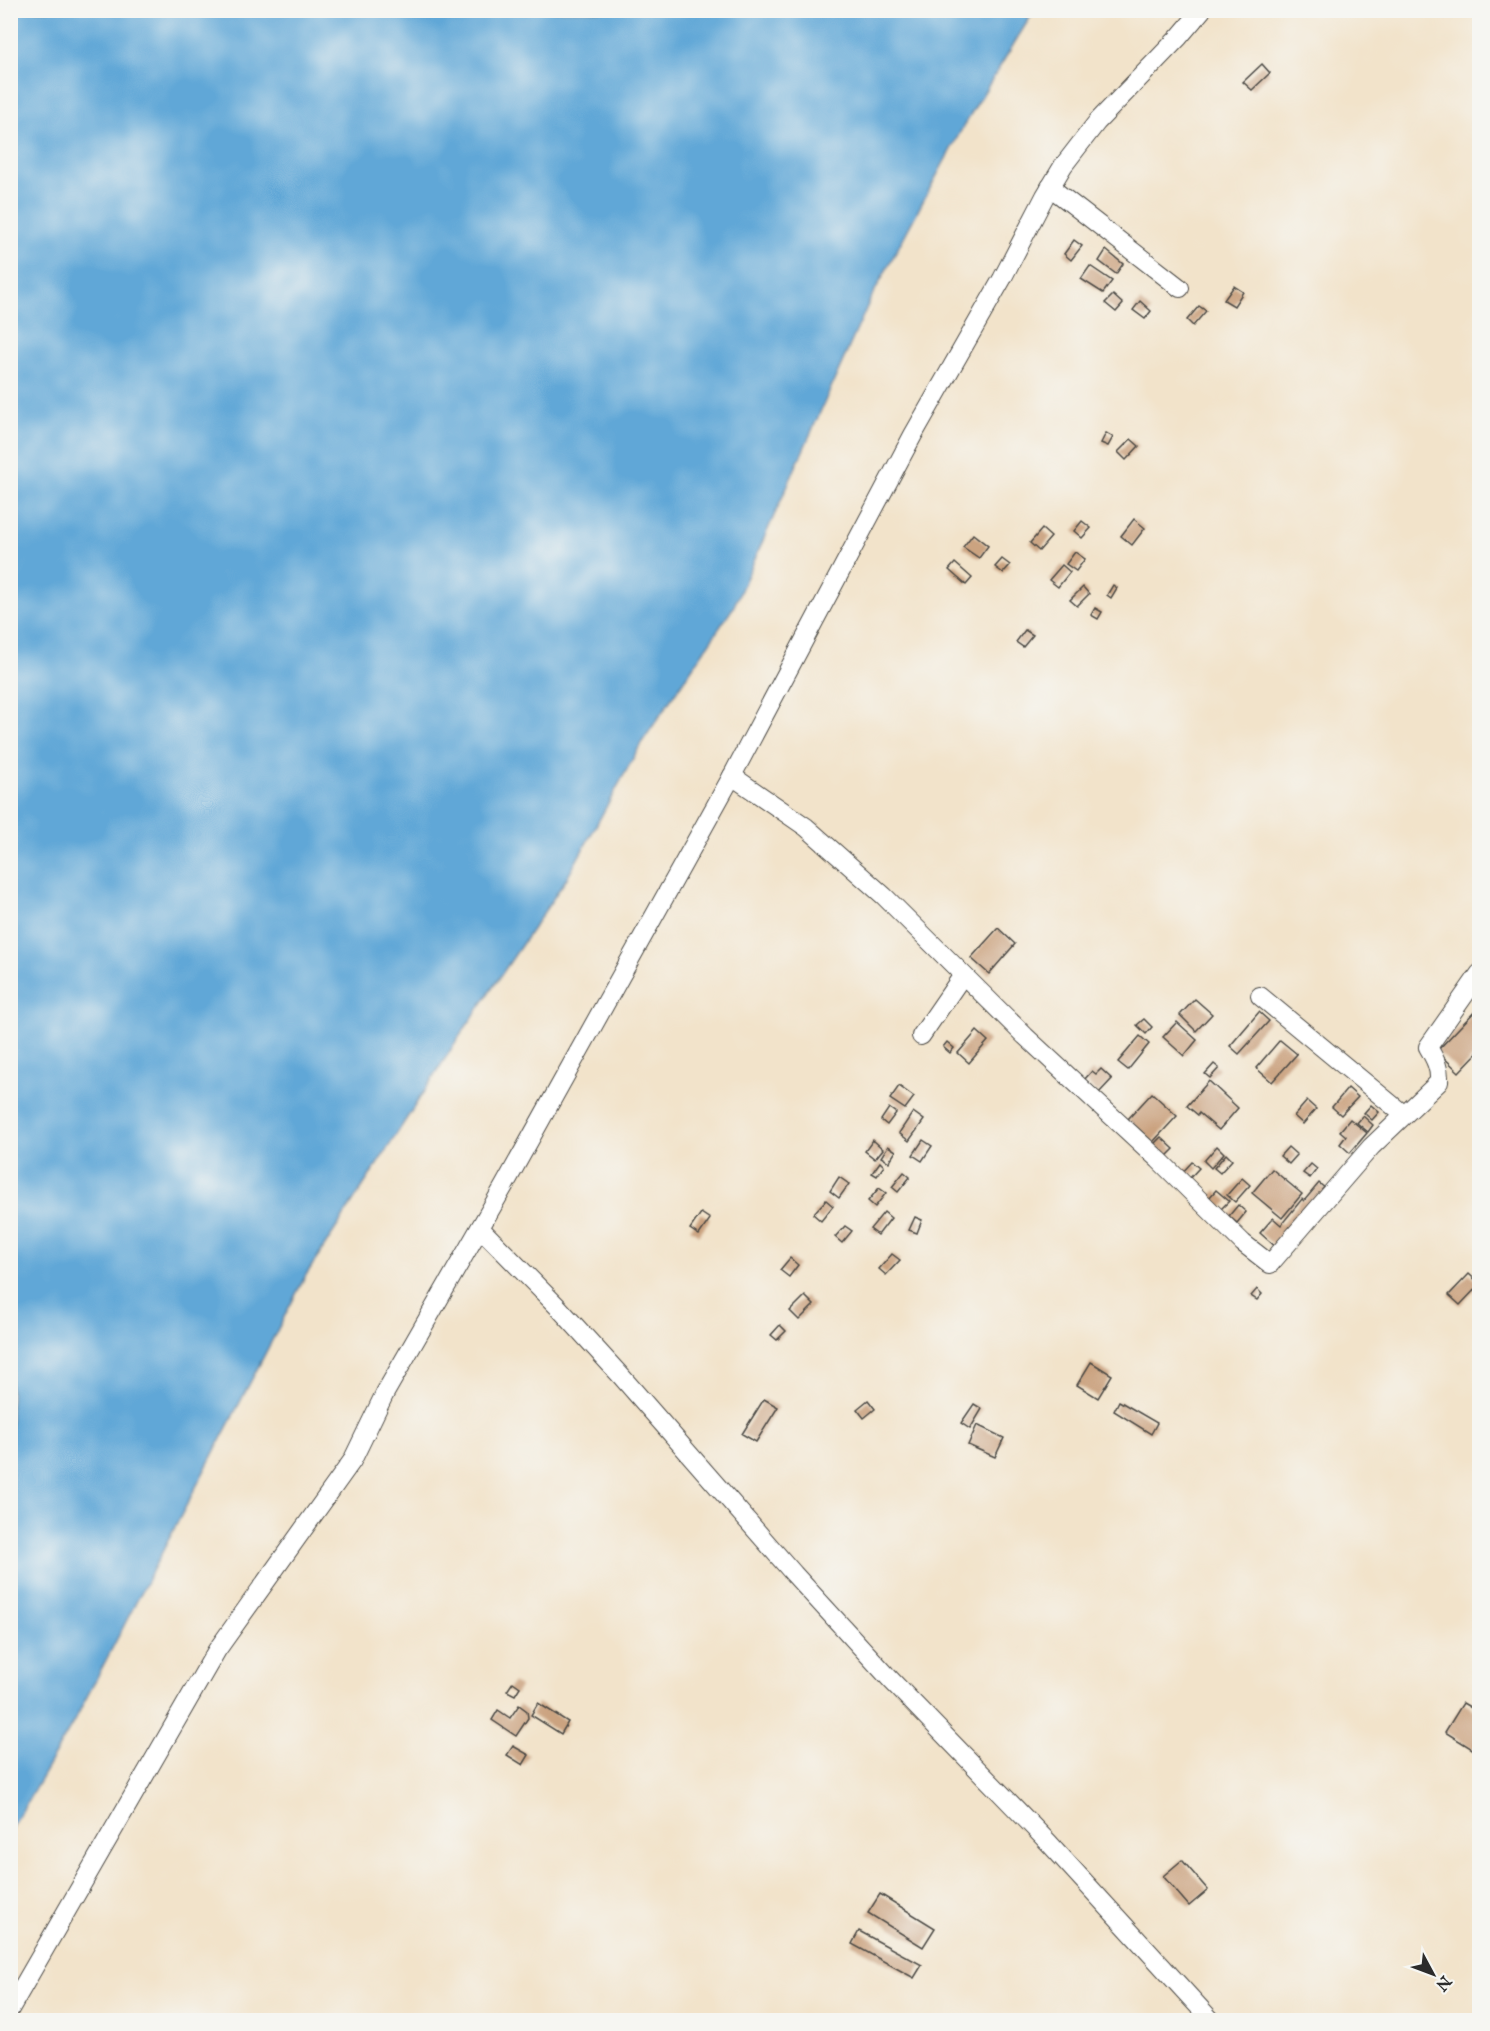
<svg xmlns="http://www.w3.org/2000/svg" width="1490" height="2031" viewBox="0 0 1490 2031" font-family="'IM FELL English',serif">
  <rect width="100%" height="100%" fill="#f6f6f2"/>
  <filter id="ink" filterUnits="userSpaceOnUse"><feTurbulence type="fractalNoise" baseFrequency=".0167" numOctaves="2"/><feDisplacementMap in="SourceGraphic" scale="12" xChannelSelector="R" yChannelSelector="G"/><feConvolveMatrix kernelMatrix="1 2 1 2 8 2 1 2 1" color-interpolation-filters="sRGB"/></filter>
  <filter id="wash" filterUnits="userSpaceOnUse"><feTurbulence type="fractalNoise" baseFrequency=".008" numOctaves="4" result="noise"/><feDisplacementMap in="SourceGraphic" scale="24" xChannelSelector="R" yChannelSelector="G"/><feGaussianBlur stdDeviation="1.35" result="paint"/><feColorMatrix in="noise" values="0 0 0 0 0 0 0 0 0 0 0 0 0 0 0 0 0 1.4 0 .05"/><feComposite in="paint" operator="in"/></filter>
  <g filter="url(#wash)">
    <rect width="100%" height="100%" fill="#f2e3ca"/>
    <path fill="#61a7d7" stroke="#466981" stroke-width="1.5" d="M11,10L1034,11L964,125L870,300L733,608L642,742L567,878L457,1040L306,1275L77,1716L11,1830Z"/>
    <g id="blocks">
      <g fill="#cba380">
        <path d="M1262,64L1270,73L1252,90L1243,82Z"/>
        <path d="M1074,240L1082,246L1071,260L1064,254Z"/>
        <path d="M1106,250L1123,264L1116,274L1099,261Z"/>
        <path d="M1090,266L1112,281L1103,293L1081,279Z"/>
        <path d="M1234,286L1243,292L1234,306L1224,300Z"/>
        <path d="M1113,295L1123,304L1116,312L1105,303Z"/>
        <path d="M1140,301L1151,311L1145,319L1133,310Z"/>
        <path d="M1199,306L1206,311L1193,326L1187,320Z"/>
        <path d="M1106,433L1113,437L1108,446L1101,443Z"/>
        <path d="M1131,439L1139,446L1126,460L1118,452Z"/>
        <path d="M1134,519L1145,528L1132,545L1121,536Z"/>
        <path d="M1082,521L1091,528L1082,538L1074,531Z"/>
        <path d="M1042,529L1051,537L1039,551L1030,543Z"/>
        <path d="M973,534L988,546L979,558L963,547Z"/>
        <path d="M1075,552L1085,559L1076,571L1066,564Z"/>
        <path d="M1002,559L1010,565L1003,573L995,567Z"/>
        <path d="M955,563L972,578L966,585L949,570Z"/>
        <path d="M1062,565L1070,572L1058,587L1049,580Z"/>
        <path d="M1113,585L1117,588L1111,598L1107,595Z"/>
        <path d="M1083,587L1089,594L1077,606L1070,600Z"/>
        <path d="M1095,608L1102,612L1098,619L1091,615Z"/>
        <path d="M1025,630L1033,635L1023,647L1016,642Z"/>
        <path d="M998,928L1015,944L989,974L971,958Z"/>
        <path d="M1195,999L1212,1014L1196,1031L1180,1015Z"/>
        <path d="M1480,1006V1050L1459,1072L1437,1051Z"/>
        <path d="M1259,1012L1269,1021L1239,1054L1230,1046Z"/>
        <path d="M1144,1019L1152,1027L1146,1034L1137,1025Z"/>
        <path d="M1177,1022L1197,1040L1184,1056L1163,1037Z"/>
        <path d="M977,1031L988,1041L969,1063L958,1053Z"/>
        <path d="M1140,1036L1149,1044L1128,1070L1118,1062Z"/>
        <path d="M1280,1040L1297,1054L1272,1082L1256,1068Z"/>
        <path d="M947,1042L954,1048L950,1053L943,1047Z"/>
        <path d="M1214,1064L1219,1068L1210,1078L1205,1074Z"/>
        <path d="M1101,1069L1112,1079L1098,1094L1084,1080L1092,1071L1096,1074Z"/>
        <path d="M1209,1081L1238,1108L1219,1130L1199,1113L1198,1115L1187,1106Z"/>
        <path d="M899,1086L914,1097L905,1109L890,1099Z"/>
        <path d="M1348,1088L1358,1097L1341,1115L1332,1107Z"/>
        <path d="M1152,1093L1177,1116L1153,1142L1128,1119Z"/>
        <path d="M1307,1101L1316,1109L1303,1124L1294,1116Z"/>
        <path d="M1371,1105L1379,1112L1372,1120L1364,1113Z"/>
        <path d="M889,1108L896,1113L887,1125L881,1120Z"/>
        <path d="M913,1112L924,1120L909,1141L899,1133Z"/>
        <path d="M1363,1116L1373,1125L1368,1132L1357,1123Z"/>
        <path d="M1350,1119L1367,1133L1350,1153L1340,1144L1346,1136L1340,1131Z"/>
        <path d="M1161,1137L1174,1149L1166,1157L1153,1145Z"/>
        <path d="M873,1140L883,1149L875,1159L865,1151Z"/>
        <path d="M923,1140L932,1146L922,1161L913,1155Z"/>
        <path d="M888,1146L896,1151L889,1162L881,1157Z"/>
        <path d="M1217,1146L1224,1153L1211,1168L1204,1161Z"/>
        <path d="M1288,1147L1297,1155L1289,1164L1280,1156Z"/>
        <path d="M1226,1154L1232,1160L1220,1173L1214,1168Z"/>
        <path d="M880,1162L884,1166L877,1176L872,1173Z"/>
        <path d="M1192,1162L1199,1168L1188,1180L1181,1174Z"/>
        <path d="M1311,1164L1317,1169L1310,1178L1303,1173Z"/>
        <path d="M1272,1169L1302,1194L1282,1218L1252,1193Z"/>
        <path d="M904,1172L910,1177L898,1192L892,1187Z"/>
        <path d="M839,1177L849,1184L839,1198L830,1191Z"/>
        <path d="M1242,1178L1250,1185L1235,1202L1227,1195Z"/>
        <path d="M1319,1183L1327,1190L1277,1248L1260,1233L1273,1218L1281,1225L1302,1199L1304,1201Z"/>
        <path d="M879,1188L886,1193L875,1207L868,1201Z"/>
        <path d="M1216,1190L1229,1201L1221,1209L1209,1198Z"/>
        <path d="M826,1200L833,1206L821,1221L813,1214Z"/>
        <path d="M1238,1205L1246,1212L1237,1223L1229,1216Z"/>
        <path d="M884,1212L891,1218L878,1235L870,1229Z"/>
        <path d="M701,1213L710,1219L699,1235L690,1229Z"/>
        <path d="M915,1217L922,1220L917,1233L909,1230Z"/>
        <path d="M845,1226L852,1231L842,1243L835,1237Z"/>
        <path d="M892,1254L900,1260L886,1275L879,1269Z"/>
        <path d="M790,1258L798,1265L789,1277L780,1270Z"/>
        <path d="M1469,1274L1480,1284L1460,1305L1449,1295Z"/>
        <path d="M1257,1289L1262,1294L1257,1300L1251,1296Z"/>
        <path d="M805,1296L814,1305L799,1320L790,1311Z"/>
        <path d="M780,1325L786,1331L777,1340L771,1335Z"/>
        <path d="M1091,1362L1112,1375L1098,1398L1077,1385Z"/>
        <path d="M764,1399L778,1407L756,1442L742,1434Z"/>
        <path d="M868,1400L875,1409L864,1418L857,1409Z"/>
        <path d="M1119,1401L1157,1423L1151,1434L1114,1411Z"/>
        <path d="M974,1404L982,1409L970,1429L961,1423Z"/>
        <path d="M977,1425L1004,1438L995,1457L968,1445Z"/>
        <path d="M513,1682L520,1687L515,1695L507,1691Z"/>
        <path d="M538,1703L568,1722L561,1734L531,1715Z"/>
        <path d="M1463,1703L1480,1713V1747L1477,1752L1445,1732Z"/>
        <path d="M519,1705L527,1711L528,1718L516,1736L492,1720L498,1710L510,1718Z"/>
        <path d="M513,1746L529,1755L523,1765L507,1755Z"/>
        <path d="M1182,1860L1208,1890L1189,1906L1163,1876Z"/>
        <path d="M880,1894L935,1928L923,1947L868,1913Z"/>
        <path d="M859,1931L922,1965L914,1978L852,1944Z"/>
      </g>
    </g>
  </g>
  <g filter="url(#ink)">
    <use href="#blocks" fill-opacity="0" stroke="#494743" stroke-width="1.5"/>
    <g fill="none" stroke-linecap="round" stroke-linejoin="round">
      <defs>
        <g id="street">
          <path d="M1050,187L1180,288"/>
          <path d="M732,776L806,827L884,896L1025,1036L1159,1160L1243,1243L1270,1264L1371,1147L1439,1082C1440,1068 1435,1059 1428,1047L1480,973"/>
          <path d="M1260,996L1403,1114"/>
          <path d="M921,1036L963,975"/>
          <path d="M480,1228L558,1307L621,1376L794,1574L891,1680L1049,1843L1211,2020"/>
          <path d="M10,2009L217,1650L352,1461L385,1393L504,1186L732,776L913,435L1002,279L1045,196L1063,166L1097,122L1179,37L1202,10"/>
        </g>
      </defs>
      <use href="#street" stroke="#494743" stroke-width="20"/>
      <use href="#street" stroke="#fff" stroke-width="18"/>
    </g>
  </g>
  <rect width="1490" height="2031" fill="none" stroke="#f6f6f2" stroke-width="36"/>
  <g transform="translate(1433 1974) rotate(131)" stroke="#f6f6f2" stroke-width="4.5" paint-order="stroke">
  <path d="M0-4.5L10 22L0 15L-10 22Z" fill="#2b2b2b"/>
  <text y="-9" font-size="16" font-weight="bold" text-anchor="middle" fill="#2b2b2b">N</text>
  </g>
</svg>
